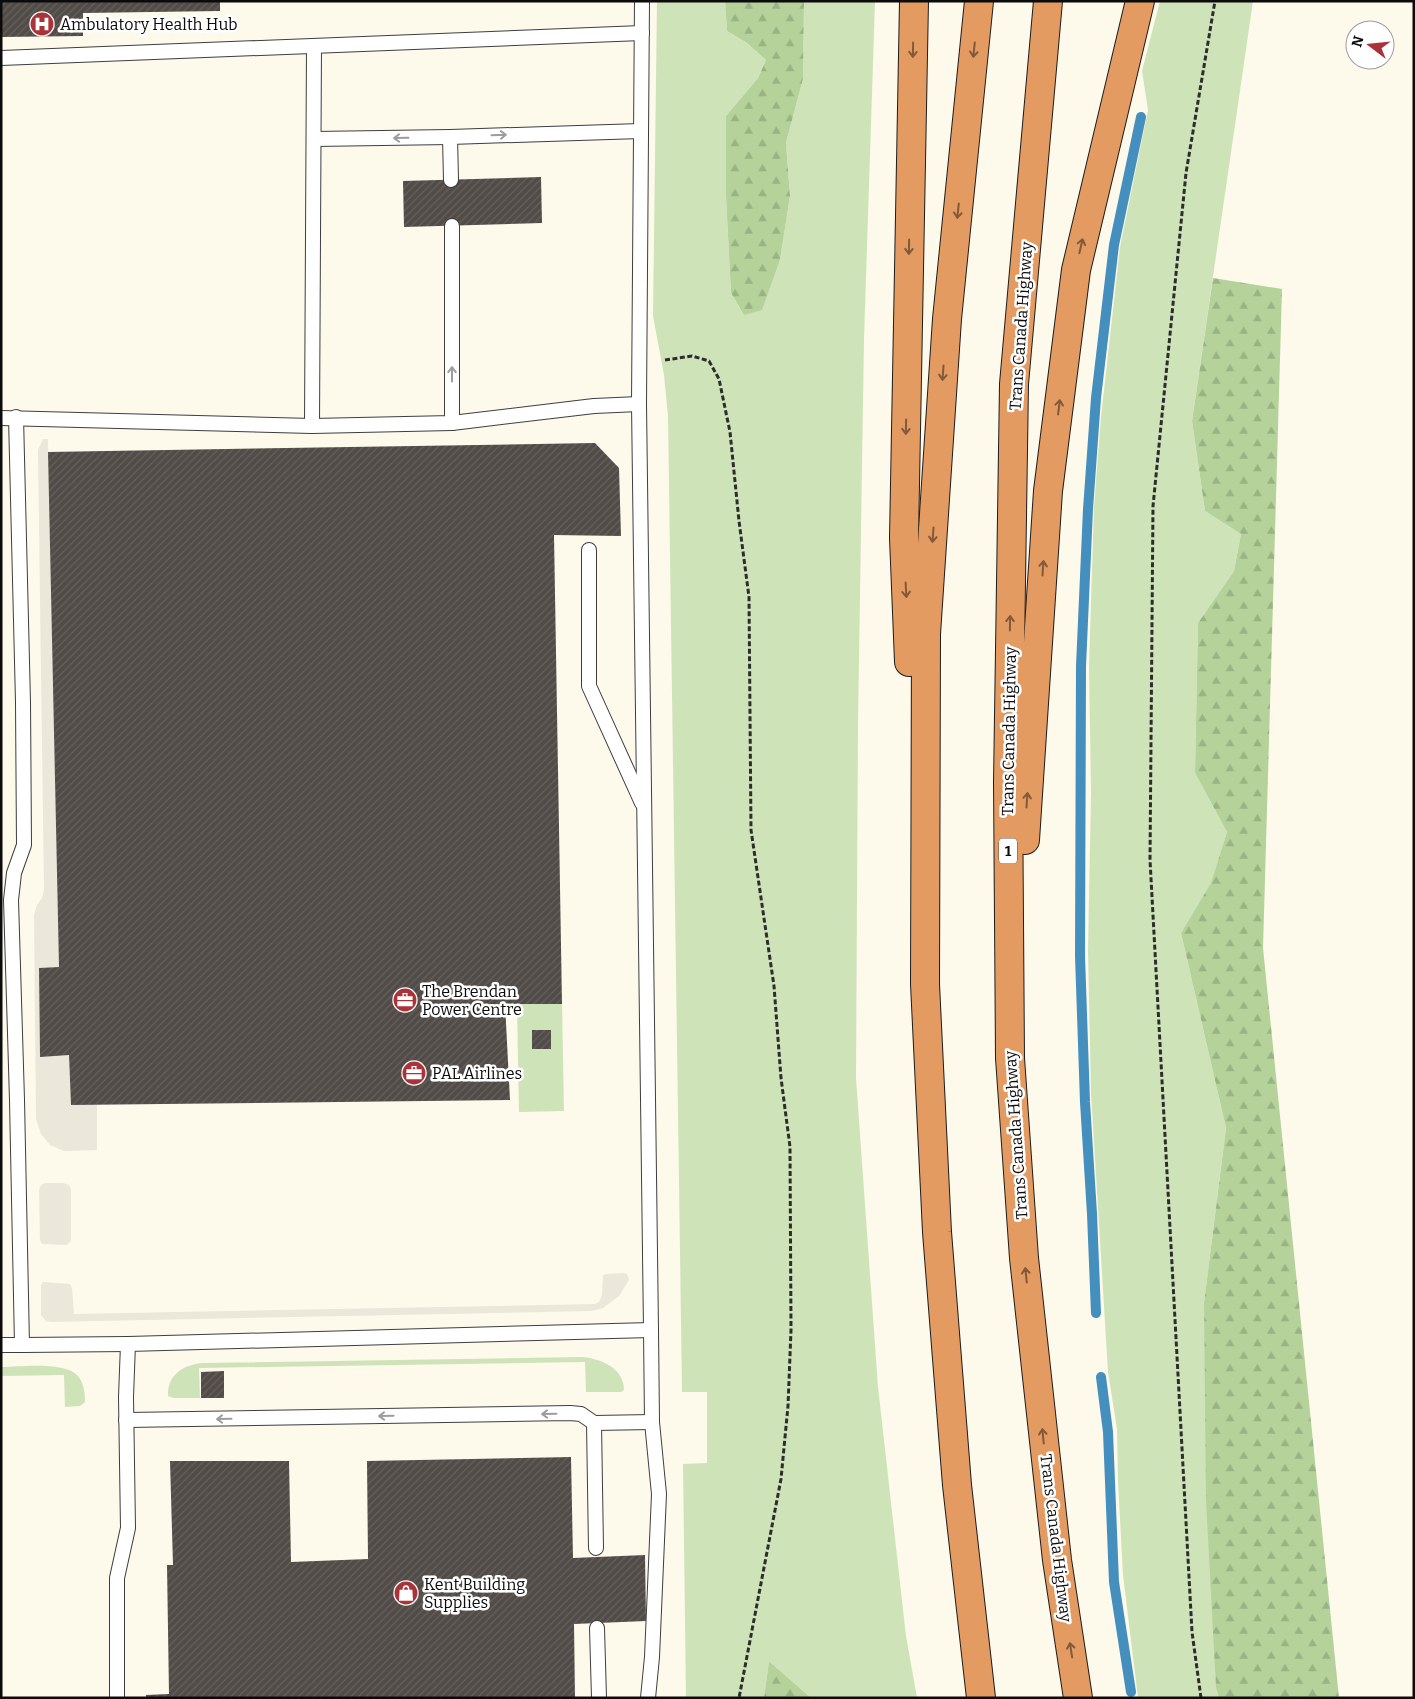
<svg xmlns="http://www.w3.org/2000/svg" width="1415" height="1699" viewBox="0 0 1415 1699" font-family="Bitter,serif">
  <defs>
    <pattern id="forest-firs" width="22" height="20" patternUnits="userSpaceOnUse" patternTransform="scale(1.25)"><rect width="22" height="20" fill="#b4d29a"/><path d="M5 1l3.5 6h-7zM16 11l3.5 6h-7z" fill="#99b383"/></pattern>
    <pattern id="building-hatch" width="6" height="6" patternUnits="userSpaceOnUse" patternTransform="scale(1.25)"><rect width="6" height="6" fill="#524c48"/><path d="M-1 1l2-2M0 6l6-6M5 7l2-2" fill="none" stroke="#66615e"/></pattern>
  </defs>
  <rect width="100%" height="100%" fill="#fdf9eb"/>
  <g fill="#cfe3b9" fill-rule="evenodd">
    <path d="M657,1H725L727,31L747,43L766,60L758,78L726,116V197L731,293L744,315L762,309L780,260L790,196L786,143L803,79L804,1H875L864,339L858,723L856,1078L878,1387L906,1636L917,1698H811L769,1661L764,1698H686L683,1464L707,1463V1392H682L668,416L664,375L653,316Z"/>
    <path d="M1160,1H1253L1192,421L1205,511L1241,534L1234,571L1198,623L1195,773L1227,832L1211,884L1181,933L1226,1128L1204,1303L1216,1688L1219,1698H1138L1123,1575L1118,1481L1117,1429L1108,1372L1091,1093L1088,951L1091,792L1089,666L1094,507L1101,417L1120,247L1148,110L1142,71Z"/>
    <path d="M517,1004H562L564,1111L519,1112ZM532,1030H551V1049H532Z"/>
    <path d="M583,1357C601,1359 624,1368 624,1390L621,1392H586L585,1362L199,1368L200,1398H173L168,1396C167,1375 183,1365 202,1363Z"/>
    <path d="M1,1367C21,1367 64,1361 78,1376C84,1383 85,1394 85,1402L80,1406L65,1407L64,1375L1,1376Z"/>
  </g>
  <g fill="url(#forest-firs)">
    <path d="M725,1H804L803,79L786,143L790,196L780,260L762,310L744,315L731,293L726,197V116L758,78L766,60L747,43L727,31Z"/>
    <path d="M1213,278L1282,289L1263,948L1339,1698H1219L1216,1688L1206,1500L1204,1303L1226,1128L1181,933L1211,883L1227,832L1195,773L1198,623L1234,571L1241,534L1205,511L1192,421Z"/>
    <path d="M769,1661L811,1698H764Z"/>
  </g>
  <g fill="#ebe7db">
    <path d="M43,439H48L59,967L39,969L40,1056L69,1055L71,1104H97V1150L64,1151L50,1145L41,1134L36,1119L34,915L37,905L42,898L44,890L38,450Z"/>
    <path d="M45,1183H63L69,1185L71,1190V1241L67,1245L42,1244L40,1240L39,1190L41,1185Z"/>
    <path d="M623,1273L627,1274L629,1280L619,1296L603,1308L591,1311L51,1322L46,1321L41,1315V1285L43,1282L70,1284L72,1288L74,1314L595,1304L599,1302L602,1295L603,1275L606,1274Z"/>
  </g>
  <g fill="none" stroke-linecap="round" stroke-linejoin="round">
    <g stroke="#448fbd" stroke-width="10">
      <path d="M1096,1313L1092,1214L1085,1102L1080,956L1081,666L1088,509L1096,398L1114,245L1141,117"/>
      <path d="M1101,1377L1108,1432L1114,1582L1131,1692"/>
    </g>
  </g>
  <g fill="url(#building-hatch)">
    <path d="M1,1H220V11L83,13V36L1,37Z"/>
    <path d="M541,177L542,223L404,227L403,181Z"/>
    <path d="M595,443L619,468L621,536L554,535L562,1004H505L510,1100L71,1105L69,1055L40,1057L39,968L59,967L48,452Z"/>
    <rect x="532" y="1030" width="19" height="19"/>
    <path d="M224,1371V1398H201V1372Z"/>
    <path d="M571,1457L573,1558L645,1555L646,1621L574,1624L575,1698H146V1695L169,1694L167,1565H173L170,1461H289L291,1562L368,1559L367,1461Z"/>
  </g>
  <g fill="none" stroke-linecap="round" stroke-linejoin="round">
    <defs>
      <g id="lane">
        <path d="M642,1L639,404L651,1330L652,1422L659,1494L652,1657L648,1698"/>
        <path d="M1,58L642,33"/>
        <path d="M450,137L451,180"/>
        <path d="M314,139L450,137L641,131"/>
        <path d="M452,226V423"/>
        <path d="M1,418L312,426L452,423L594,406L639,404"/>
        <path d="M312,426L314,46"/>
        <path d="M589,550V686L642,803"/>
        <path d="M1,1345H22L17,1100L11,900L14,873L24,845L23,702L16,417"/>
        <path d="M22,1345L128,1344L651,1330"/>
        <path d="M126,1420L570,1413L581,1414L594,1423L652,1422"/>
        <path d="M594,1423L596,1548"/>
        <path d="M597,1628L599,1698"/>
        <path d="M117,1698V1578L128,1528L126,1397L128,1344"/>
      </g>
      <g id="highway">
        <path d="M979,1L947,319L926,634L925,984L937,1232L957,1485L981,1698"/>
        <path d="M1048,1L1014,384L1008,782L1010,1058L1024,1258L1057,1560L1078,1698"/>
        <path d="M909,662L904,538L914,1"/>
        <path d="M1025,840L1048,491L1076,270L1140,1"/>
      </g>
    </defs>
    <use href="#lane" stroke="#3e3e3e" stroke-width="16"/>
    <use href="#highway" stroke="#1c1c1c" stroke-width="30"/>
    <g stroke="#2d2d2d" stroke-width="3" stroke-dasharray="5 2.5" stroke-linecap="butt">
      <path d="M665,360L692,356L709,361L719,379L730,432L739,521L749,597L751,830L774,986L781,1078L790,1147L791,1330L788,1406L781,1479L739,1698"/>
      <path d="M1201,1698L1192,1632L1150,860L1153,506L1186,173L1215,1"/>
    </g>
    <use href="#lane" stroke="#fff" stroke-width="14"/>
    <use href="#highway" stroke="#e49b61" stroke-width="28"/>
  </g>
  <defs><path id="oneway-shaft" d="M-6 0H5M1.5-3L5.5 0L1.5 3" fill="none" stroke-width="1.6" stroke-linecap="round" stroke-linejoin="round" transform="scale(1.25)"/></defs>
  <g stroke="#825a3a">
    <use href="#oneway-shaft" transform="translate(913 50) rotate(91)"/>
    <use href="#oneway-shaft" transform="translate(974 50) rotate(96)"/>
    <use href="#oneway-shaft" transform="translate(958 211) rotate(96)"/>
    <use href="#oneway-shaft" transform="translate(1081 246) rotate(-77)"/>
    <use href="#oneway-shaft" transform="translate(909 247) rotate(91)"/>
    <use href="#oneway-shaft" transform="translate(943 373) rotate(94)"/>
    <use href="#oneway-shaft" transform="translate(1059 407) rotate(-83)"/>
    <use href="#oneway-shaft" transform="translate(906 427) rotate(91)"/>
    <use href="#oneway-shaft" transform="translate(933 535) rotate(94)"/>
    <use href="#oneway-shaft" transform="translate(1043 568) rotate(-86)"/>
    <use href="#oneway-shaft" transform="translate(906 590) rotate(87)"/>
    <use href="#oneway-shaft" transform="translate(1010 623) rotate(-89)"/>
    <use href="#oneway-shaft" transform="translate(1027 800) rotate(-86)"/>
    <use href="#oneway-shaft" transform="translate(1026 1275) rotate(-96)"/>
    <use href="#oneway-shaft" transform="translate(1043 1436) rotate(-96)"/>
    <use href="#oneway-shaft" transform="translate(1071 1650) rotate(-99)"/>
  </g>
  <g stroke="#9d9d9d">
    <use href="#oneway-shaft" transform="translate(499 135) rotate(-2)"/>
    <use href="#oneway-shaft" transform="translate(401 138) rotate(179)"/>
    <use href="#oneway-shaft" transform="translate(452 374) rotate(-90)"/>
    <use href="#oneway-shaft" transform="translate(549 1414) rotate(179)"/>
    <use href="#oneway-shaft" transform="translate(386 1416) rotate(179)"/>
    <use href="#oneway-shaft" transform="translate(224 1419) rotate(179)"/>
  </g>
  <defs>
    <symbol id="hospital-disc" viewBox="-11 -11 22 22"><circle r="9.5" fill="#aa333a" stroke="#fff"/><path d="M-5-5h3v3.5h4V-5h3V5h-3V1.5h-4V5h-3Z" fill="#fff"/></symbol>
    <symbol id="office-disc" viewBox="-11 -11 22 22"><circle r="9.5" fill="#aa333a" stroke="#fff"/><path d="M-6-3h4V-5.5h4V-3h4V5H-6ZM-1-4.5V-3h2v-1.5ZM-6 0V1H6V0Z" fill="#fff"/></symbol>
    <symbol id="shop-disc" viewBox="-11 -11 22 22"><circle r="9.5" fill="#aa333a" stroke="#fff"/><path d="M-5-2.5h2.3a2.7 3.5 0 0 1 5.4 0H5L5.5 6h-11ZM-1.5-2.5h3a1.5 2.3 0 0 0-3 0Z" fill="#fff"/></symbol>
  </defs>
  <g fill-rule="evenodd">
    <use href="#hospital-disc" x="28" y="10" width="28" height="28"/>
    <use href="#office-disc" x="391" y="986" width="28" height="28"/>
    <use href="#office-disc" x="400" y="1059" width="28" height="28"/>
    <use href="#shop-disc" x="392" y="1579" width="28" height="28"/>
  </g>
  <g text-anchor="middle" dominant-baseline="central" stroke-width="5" stroke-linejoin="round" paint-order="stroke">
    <rect fill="#fff" stroke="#545454" stroke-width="1" x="999" y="838.5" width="18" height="25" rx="4"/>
    <g font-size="15" font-weight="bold" fill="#0b0b0b">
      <text x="1008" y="851">1</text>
    </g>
    <g font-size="16" fill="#0b0b0b" stroke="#fff" text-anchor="start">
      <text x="60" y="24">Ambulatory Health Hub</text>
      <text x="422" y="991">The Brendan<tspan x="422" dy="18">Power Centre</tspan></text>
      <text x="432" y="1073">PAL Airlines</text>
      <text x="424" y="1584">Kent Building<tspan x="424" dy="18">Supplies</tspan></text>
    </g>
    <g font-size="16" fill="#0b0b0b" stroke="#fff">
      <text transform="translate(1021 326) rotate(-86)">Trans Canada Highway</text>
      <text transform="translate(1009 731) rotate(-89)">Trans Canada Highway</text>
      <text transform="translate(1016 1135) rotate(-94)">Trans Canada Highway</text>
      <text transform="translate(1056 1538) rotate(83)">Trans Canada Highway</text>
    </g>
  </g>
  <rect width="1415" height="1699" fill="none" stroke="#0b0b0b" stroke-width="5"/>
  <g transform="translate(1370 45) rotate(286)"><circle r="24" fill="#ffffff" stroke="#9d9d9d"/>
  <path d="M0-4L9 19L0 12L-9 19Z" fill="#aa333a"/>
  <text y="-8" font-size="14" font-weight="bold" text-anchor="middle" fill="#0b0b0b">N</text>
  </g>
</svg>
